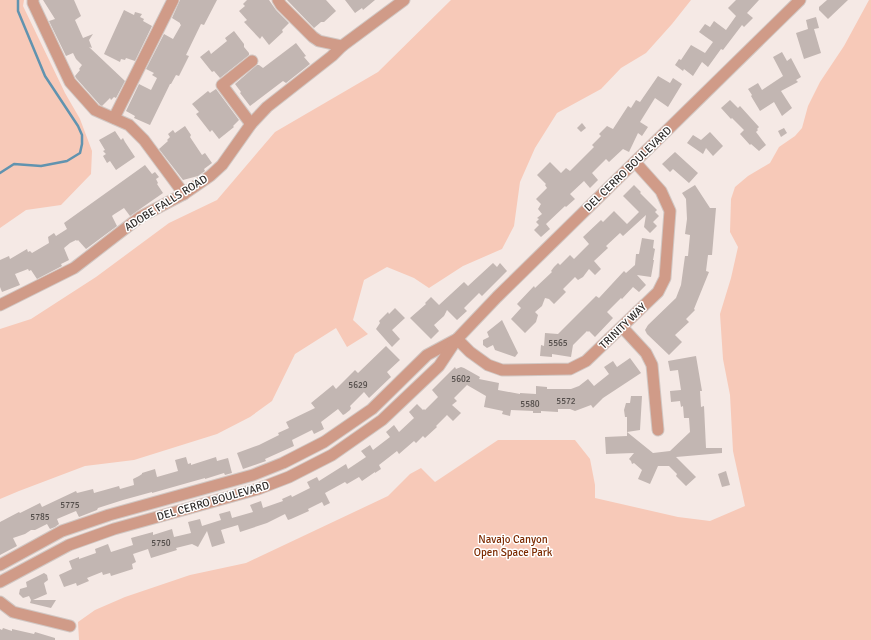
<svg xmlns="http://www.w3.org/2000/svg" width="871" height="640" viewBox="0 0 871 640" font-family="Signika,sans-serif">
  <rect width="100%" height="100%" fill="#f5e9e5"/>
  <g fill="#f7c9b8">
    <path d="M0,0H24L23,6L65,93L80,119L92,151L91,174L61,205L26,210L0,228Z"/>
    <path d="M451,0H691L672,24L646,53L621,68L601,89L557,113L535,148L520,182L514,226L502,249L463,266L429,288L414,278L387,267L364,280L353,320L368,334L347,347L336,328L295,354L272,401L250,417L217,434L134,460L85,466L19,491L0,499V329L31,319L96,277L169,223L217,200L275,132L378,72Z"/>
    <path d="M869,0H871V640H79L78,622L95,610L125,597L190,575L246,563L388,496L410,474L421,468L435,482L498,440H575L590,459L595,485V498L678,517L710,521L745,506L733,451L730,395L723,359L720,314L731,278L738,247L730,232L731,199L735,187L748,176L770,163L779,147L795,136L802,128L808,106L820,82L844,46Z"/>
  </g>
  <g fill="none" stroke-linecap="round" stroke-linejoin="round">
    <path stroke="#6193af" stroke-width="2.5" d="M0,173L14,164L41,166L67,161L80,153L82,144V135L78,126L45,76L18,11V0"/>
  </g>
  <g fill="#c2b6b2">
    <path d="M43,0H74L81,16L75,20L83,38L93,34L89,40L92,48L89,47L125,81L116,98L114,97L111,100L110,98L102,106L100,105L76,78L75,76L80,70L79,69L82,65L76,59L73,53L66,56L49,21L55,19Z"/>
    <path d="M180,0H217L204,25L201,24L186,55L189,56L179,76L176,75L171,84H170L150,125L134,118L135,116L126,111L139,84L151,90L157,78L152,75L154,73L146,69L164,34L173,39L181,25L180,24V23L172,18Z"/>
    <path d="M247,0H269L276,10L289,23L282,30L283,32L269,45L262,36L260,39L244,22L247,20L239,11L245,6L243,4Z"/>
    <path d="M287,0H326L336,11L324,22H321L314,28Z"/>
    <path d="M345,0H375L363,10L362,8L355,13Z"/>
    <path d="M736,0H759L747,13L753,18L744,27L742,25L723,50L721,49L708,67L702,62L693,76L684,69L683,71L675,65L679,59L681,60L691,45L705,53L713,42L699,32L705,24L710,27L714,21L726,30L736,16L728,8Z"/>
    <path d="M827,0H848L828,19L819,10V7Z"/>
    <path d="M124,10L134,15L135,12L142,14L140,17L144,19L143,21L152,26L135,61L126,58L125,60L121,59L120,62L104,54Z"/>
    <path d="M816,17L819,28L814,29L821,53L804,59L796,33L808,29L806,20Z"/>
    <path d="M234,31L244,44V47L249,53V55L220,78L214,71L212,72L200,57L209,50L211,54L227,41L225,38Z"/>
    <path d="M296,43L306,56L304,57L310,64L286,83L283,81L250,106L240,93L241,92L235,84L257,65H259L263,68Z"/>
    <path d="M782,52L787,61L791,58L801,77L796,80L798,82L781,91L792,108L782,116L774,102L760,111L751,96L752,95L748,89L758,83L762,90L783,76L773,57Z"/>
    <path d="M658,76L670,83L673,78L682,84L668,107L655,98L640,122L648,127L642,136L638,133L629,152L623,149L609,162L606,159L592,173L598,180L590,188L584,181L570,194L575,199L566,207L565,206L546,224L550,229L541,237L534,230L539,225L536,222L539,219L537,218L542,214L538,209L541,204L536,199L547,188L545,185L546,184L537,175L550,162L561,173L566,168L570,171L594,147L592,145L601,136L599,134L607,126L613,129L628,106L631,108L636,100L640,102Z"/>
    <path d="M216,89L239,120L233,126L234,127L219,139L212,130L210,132L196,114L199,112L192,104L208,91L210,93Z"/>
    <path d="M730,100L738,108L740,106L759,127L757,129L758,130L756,132L766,145L759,151L751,144L750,145L740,134L744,130L732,118L731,119L721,108Z"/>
    <path d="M582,123L586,128L581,132L577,128Z"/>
    <path d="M185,126L191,135L190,137L202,155L205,153L212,163L204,169L205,171L198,176L183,180L159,149L168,141L167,140L170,137L168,134L173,130L175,133Z"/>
    <path d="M784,128L787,133L781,137L778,131Z"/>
    <path d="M115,131L121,140L123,138L125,142L135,157L116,170L110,161L107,163L103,156L106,154L103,151L105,150L99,140Z"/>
    <path d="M710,132L723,146L713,156L706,148L703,154L687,143L693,135L701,140Z"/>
    <path d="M675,152L698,173L689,183L673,169L670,172L662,164Z"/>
    <path d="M145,165L152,174L155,172L159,177L156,179L158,183L157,184L163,193L130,216L124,208L113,215L112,216L117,226L86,249L78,240L77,241L76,240L70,243L64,248L69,260L61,264L62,266L37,279L31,270L29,271L28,269L15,274L20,285L2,292L0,287V260L9,256L10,259L27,249L28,252L30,251L32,253L49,243L48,237L54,233L56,236L67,229L64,223Z"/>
    <path d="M634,185L641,192L640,193L657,210L655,212L659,216L653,222L657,226L650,233L644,227L646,215L623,236L620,233L606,246L608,248L594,261L601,269L595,275L589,269L583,277L578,280L575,277L563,289L566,292L554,304L549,299L545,298L542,306L535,312L538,315L536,322L525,333L511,319L521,308L517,304L534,286L535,288L552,272L551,271L554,267L558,263L560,265L570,255L574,259L589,244L583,237L601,220L603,222L614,211L627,224L639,212L623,196Z"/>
    <path d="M695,185L710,208H716L712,255H708L706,271L709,272L694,309L695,310L686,319L689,322L675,335L682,342L669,355L647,334L645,330L648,325L676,298L681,285L685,256H688L690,235L685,234L687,219L686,199L682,193Z"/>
    <path d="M642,238L654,240L653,248L655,249L653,260H654L651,277L637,275L646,285L639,292L633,287L622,299L621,298L607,312L613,318L595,337L589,331L588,332L587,331L573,345L571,357L552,354V357L540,356L541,345L544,346L545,333L558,334L596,296L599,298L624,271L626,273L635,265L636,254H639Z"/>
    <path d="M493,263L497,267L500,263L507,271L482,296L479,293L464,308L467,311L457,320L447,310L444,316L434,325L439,331L431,339L410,318L426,304L425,303L431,297L439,305L464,282L468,286Z"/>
    <path d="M395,308L405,318L392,330L400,339L392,347L376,329L380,323L379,321L388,312L389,314Z"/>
    <path d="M502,320L518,353L515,357L495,350L493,345L487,348L483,345V340L489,337L487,332Z"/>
    <path d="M386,346L400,360L387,372L391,377L369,398L364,392L350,406L351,408L350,410L345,414L343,415L338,409L321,422L324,429L314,434L312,430L292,440L294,446L265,459L266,461L243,469L237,453L259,445L279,435L278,433L289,428L286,422L315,408L311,403L333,385L336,389L355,370L358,373Z"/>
    <path d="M696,356L702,391H700L701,407L704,406L706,448H722V453L676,457L696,477L686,486L676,476L677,474L669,466H658L650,484L638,479L642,470L634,463L632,464L631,461L629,459L634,453L606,454L605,437L627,436V417H625L624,410L626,403H630L631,396H642L640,430L627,432L653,453L670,451L690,432L689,418H684L683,406L681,407L680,401L671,402L670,391L681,390L678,370L670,371L668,361Z"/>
    <path d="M630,358L641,373L603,398L593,408L591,405L575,411L570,409H558V412L541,411V413H533V411L511,410L510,416L502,414L503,411L484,407L486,396L467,385L454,398L457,401L452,405L461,413L453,421L447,415L436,426L437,427L425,438L423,436L416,443L414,441L399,454L397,451L379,465L381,469L375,473V472L362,481L359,477L347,484L345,482L325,493L330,503L324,506L322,502L308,509L309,511L291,519L288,520L285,514L267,523L240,532L238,525L221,530L225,543L212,547L207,531L198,547L192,544L176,548L177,550L151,558L148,549L133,554L136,562L132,564L133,569L111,576L110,573L103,575L102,572L87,578L89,581L77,586L76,583L64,587L59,575L72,569L69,561L79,557V559L96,553L95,549L108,544L111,552L133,545L131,538L153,532V535L172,529L174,537L191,533L188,522L200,519L202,526L221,520L219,514L230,511L232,518L253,512L250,505L261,501L263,508L283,501L282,499L291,495L292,497L310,488L307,482L317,477L319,481L346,464L348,469L366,457L361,451L370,445L373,450L390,437L386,432L394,425L399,432L414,418L409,412L417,404L423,410L424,409L425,410L438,397L432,390L455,367L456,369L461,367L464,368L480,377L479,379L499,383L498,390L520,394V393L536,394V386L547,387V389H571L579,386L588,379L594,386L609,374L604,367L613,361L617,367Z"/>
    <path d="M186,457L188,464L191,463V465L216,457L217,461L228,458L232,473L225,475L224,473L205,479V478L152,493V492L123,500L98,508L97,510L79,517L76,511L57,519L59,524L55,527L50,529L47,524L35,530H31L25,534L13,538L17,546L0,555V522L19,512L20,513L40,503L42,507L76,491L77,493L93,489L94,493L119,486L120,489L134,485L133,479L139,476L142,474V473L155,469L157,477L178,471L175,460Z"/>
    <path d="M726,471L730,485L722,487L718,474Z"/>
    <path d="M44,573L47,575L48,580L44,583L47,594L33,600H56L51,608L30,603L31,600L29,596L23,598L19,594L20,589L27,587L26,582Z"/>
    <path d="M3,628L12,631V629L34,634L35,632L55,638V640H0V629L2,630Z"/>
  </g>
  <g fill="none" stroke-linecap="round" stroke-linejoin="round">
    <defs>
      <g id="minor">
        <path d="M33,0V3L70,82L95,110L129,125L144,140L184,194"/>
        <path d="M278,0L281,5L313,37L319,41L342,46"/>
        <path d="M114,118L173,0"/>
        <path d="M251,124L222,85L252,61"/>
        <path d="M0,305L74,268L140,217L184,194L210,176L222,165L251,124L267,107L332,56L342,46L404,0"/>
        <path d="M622,327L646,353L652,365L658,430"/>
        <path d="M457,339L470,352L488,365L502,370L570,369L586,361L658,292L665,278L670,211L661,191L635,162"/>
        <path d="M0,565L62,531L109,515L253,475L283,463L324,442L372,409L427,355L455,340"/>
        <path d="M0,582L69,545L114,529L258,489L289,477L332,455L382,420L439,366L457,339L497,297L800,0"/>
        <path d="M0,602L13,612L70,626"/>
      </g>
    </defs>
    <use href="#minor" stroke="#d1c7c3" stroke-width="13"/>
    <use href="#minor" stroke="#d09b88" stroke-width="11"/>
  </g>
  <g text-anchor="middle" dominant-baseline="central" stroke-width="3" stroke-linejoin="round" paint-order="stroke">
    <g font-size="9" fill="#544e4b">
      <text x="558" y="343">5565</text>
      <text x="461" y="379">5602</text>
      <text x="358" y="385">5629</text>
      <text x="566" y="401">5572</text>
      <text x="530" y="404">5580</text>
      <text x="70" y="505">5775</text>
      <text x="40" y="517">5785</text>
      <text x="161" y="543">5750</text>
    </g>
    <g font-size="11" fill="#2f2b29" stroke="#fff">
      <text transform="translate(628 169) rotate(-44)">DEL CERRO BOULEVARD</text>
      <text transform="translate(166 203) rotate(-32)">ADOBE FALLS ROAD</text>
      <text transform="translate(623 326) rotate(-44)">TRINITY WAY</text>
      <text transform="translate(213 501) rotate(-16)">DEL CERRO BOULEVARD</text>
    </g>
    <g font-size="11" fill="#7c2a00" stroke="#fff">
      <text x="513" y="539">Navajo Canyon<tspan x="513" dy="13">Open Space Park</tspan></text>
    </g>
  </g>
</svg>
